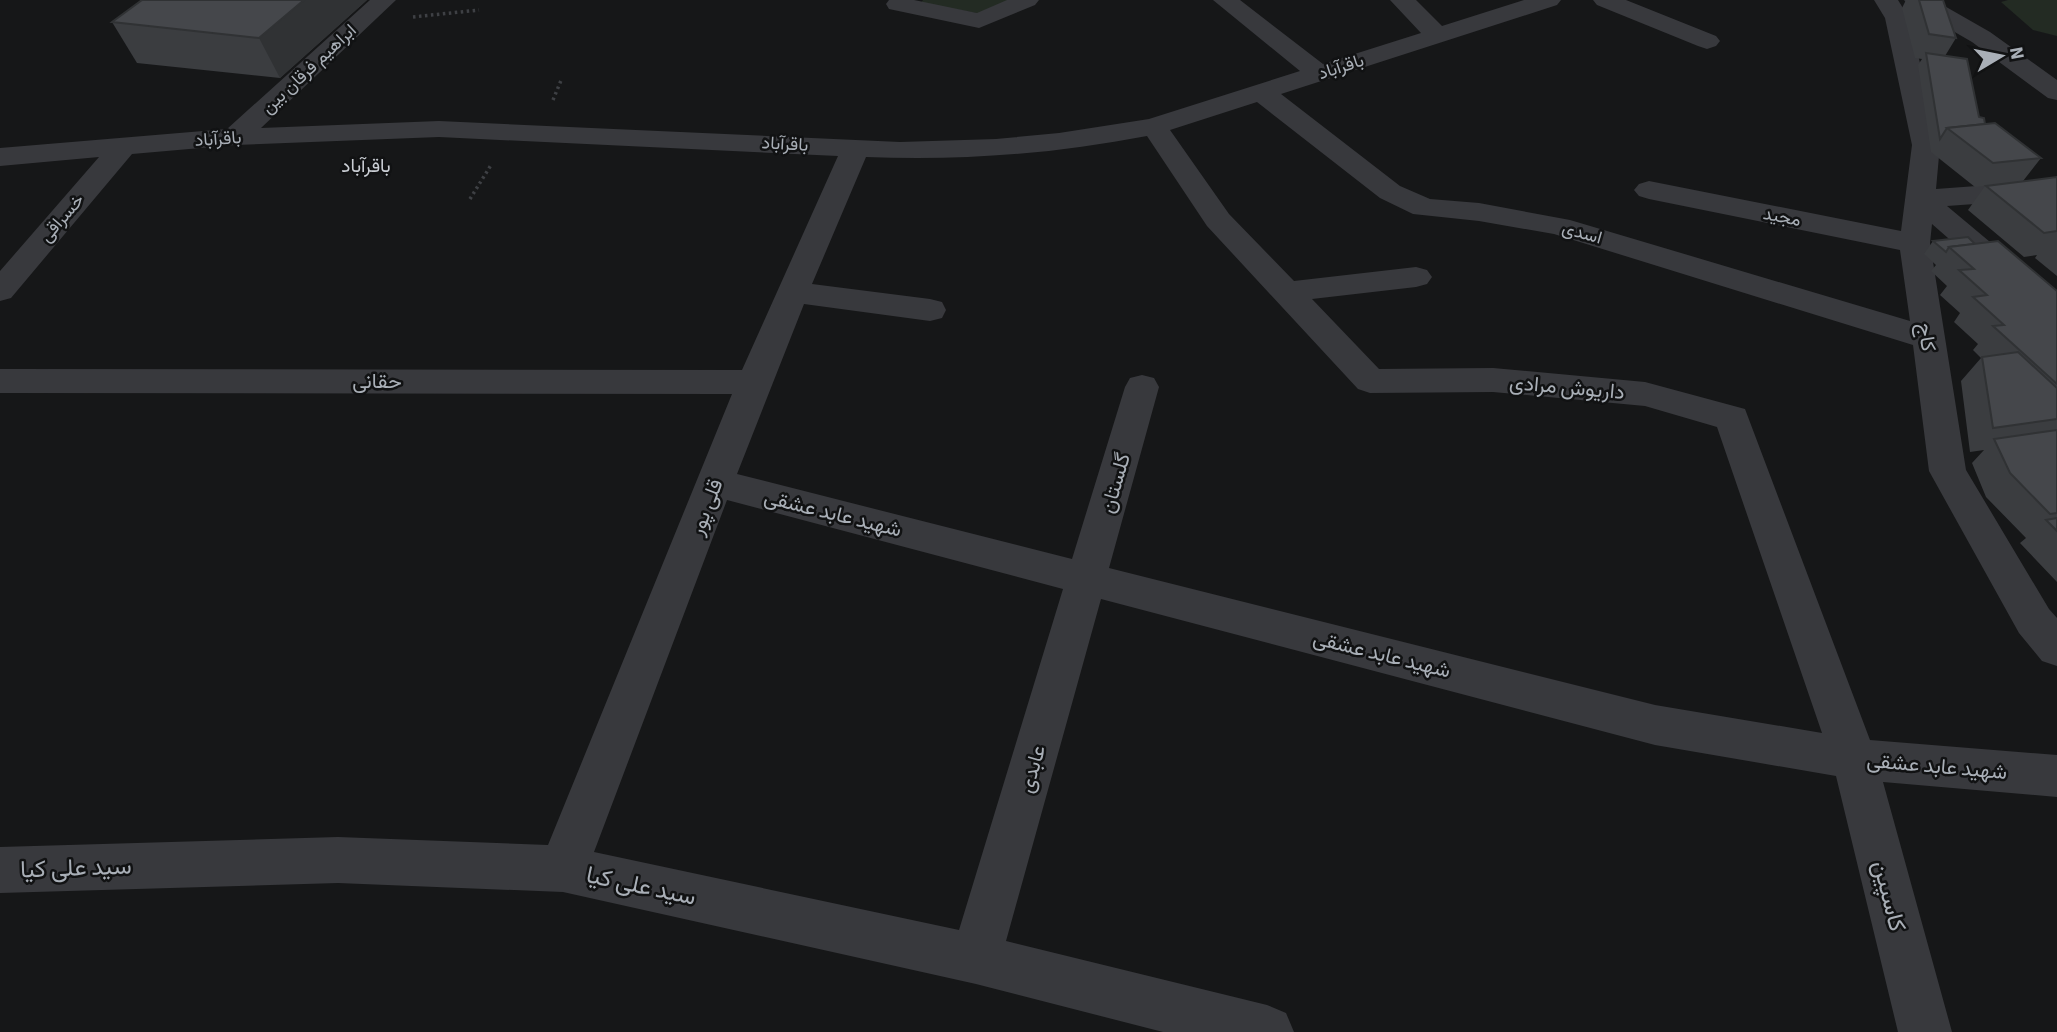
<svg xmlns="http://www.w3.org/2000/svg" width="2057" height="1032" viewBox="0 0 2057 1032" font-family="'Source Sans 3',Vazirmatn,sans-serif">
  <rect width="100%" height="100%" fill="#161718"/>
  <g fill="#232b23">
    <path d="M923,0H1009L982,14L921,3Z"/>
    <path d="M2008,0H2057V36L2033,30L2001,2Z"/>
  </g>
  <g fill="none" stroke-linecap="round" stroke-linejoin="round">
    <g stroke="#3e4044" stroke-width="3.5" stroke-dasharray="2.5 3.5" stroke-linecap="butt">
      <path d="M413,17L479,10"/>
      <path d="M553,100L562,78"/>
      <path d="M470,199L491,165"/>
    </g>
    <g fill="#38393d" fill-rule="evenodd">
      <path d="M370,0H396L261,128L439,121L900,142L996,139L1059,133L1149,119L1300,71L1213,0H1240L1323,64L1421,33L1390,0H1416L1442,26L1524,0H1561L1557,5L1281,94L1400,186L1430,199L1479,203L1570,220L1910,321L1900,250L1649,199L1639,196L1634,190L1639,184L1649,181L1901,231L1912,145L1885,18L1874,0H1898L1909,18L1940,145L1936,189L2057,180V198L1947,206L2057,298V326L2045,323L1932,224L1930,243L1966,470L2049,609L2057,618V666L2042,661L2019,633L1929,471L1913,345L1554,234L1479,221L1413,214L1380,198L1257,102L1170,130L1229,214L1294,281L1416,267L1427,270L1432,277L1427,284L1416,287L1312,299L1379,369L1493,368L1645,382L1745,409L1870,740L2057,755V797L1883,782L1952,1032H1898L1836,776L1655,745L1101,599L1006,941L1267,1005L1286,1013L1294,1032H1163L976,984L563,892L338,883L0,893V847L338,837L548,845L732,394L0,393V369L742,370L838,156L439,137L235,145L132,154L11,298L0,301V271L99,157L0,166V148L227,129ZM1147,136L1207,226L1358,389L1370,393L1493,392L1645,406L1717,427L1822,733L1655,705L1109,568L1159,387L1154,378L1142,375L1130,378L1125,387L1072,559L737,474L804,304L930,321L942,318L946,310L942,302L930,299L812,284L866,157C960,161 1054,154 1147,136ZM727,500L1063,589L959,930L594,852Z"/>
      <path d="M889,0H914L977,13L1007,0H1039L1035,5L979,28L889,9L886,4Z"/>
      <path d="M1593,0H1626L1716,36L1720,41L1716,46L1707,49L1698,46L1597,5Z"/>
      <path d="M1904,0H1934L1990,32L2057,80V100L2048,98L1972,42L1908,5Z"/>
    </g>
  </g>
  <g fill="#3b3d40">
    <path d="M367,0L280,78L137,63L112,22Z"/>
    <path d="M1906,0H1943L1956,38L1945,56L1979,117L1985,124L2041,158L2023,181L2057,177V276L2035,258L2037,255L2024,257L1968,210L1985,186L1975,187L1931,152L1918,65L1922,59L1915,58L1902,8Z"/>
    <path d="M1933,241L1975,244L2057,291V582L2020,543L2026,538L1986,497L1972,463L1984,450L1970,452L1961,381L1981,358L1973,350L1978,344L1954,322L1960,313L1940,295L1947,286L1931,271L1936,265L1924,254Z"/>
  </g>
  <path fill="#303234" d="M304,0H367L280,78L259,38Z"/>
  <g fill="#45474b" stroke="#303234" stroke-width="2">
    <path d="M142,0H304L259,38L112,22Z"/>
    <path d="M1919,0H1943L1956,38L1929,34Z"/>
    <path d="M1926,53L1967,59L1979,117L1984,118L1985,124L1947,128L1940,139Z"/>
    <path d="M1995,123L2041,158L1993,163L1947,128Z"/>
    <path d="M2057,177V231L2044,233L1986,186Z"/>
    <path d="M1968,237L1975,244L1949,247L1946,252L1933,241Z"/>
    <path d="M1998,241L2057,291V384L1993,326L2004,325L1973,297L1987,295L1959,270L1974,269L1949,247Z"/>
    <path d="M2018,352L2057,388V419L1993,428L1982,357Z"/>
    <path d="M2057,430V513L2050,514L2010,473L1994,439Z"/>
    <path d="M2057,518V531L2046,520Z"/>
  </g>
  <g text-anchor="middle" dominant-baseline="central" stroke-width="5" stroke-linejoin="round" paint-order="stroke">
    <g font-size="18" fill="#a9afb7" stroke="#111213">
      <text transform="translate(1341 67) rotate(-18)">باقرآباد</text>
      <text transform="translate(309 69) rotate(-43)">ابراهیم فرقان بین</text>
      <text transform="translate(218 139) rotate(-4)">باقرآباد</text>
      <text transform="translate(785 144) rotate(3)">باقرآباد</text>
      <text transform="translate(1782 217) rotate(11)">مجید</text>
      <text transform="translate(62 218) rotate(-49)">خسراقی</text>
      <text transform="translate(1582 233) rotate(16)">اسدی</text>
    </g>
    <g font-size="19" fill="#caced4" stroke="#111213">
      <text x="366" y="166">باقرآباد</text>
    </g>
    <g font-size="21" fill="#a9afb7" stroke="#111213">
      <text transform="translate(1927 337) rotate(82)">کاج</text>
      <text x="377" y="381">حقانی</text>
      <text transform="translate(1567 387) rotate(5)">داریوش مرادی</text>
      <text transform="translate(1115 483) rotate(-74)">گلستان</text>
      <text transform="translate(706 507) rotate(-69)">قلی پور</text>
      <text transform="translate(833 513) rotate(14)">شهید عابد عشقی</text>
      <text transform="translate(1382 654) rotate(14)">شهید عابد عشقی</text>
      <text transform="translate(1937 766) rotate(5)">شهید عابد عشقی</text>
      <text transform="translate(1032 769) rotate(-74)">عابدی</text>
    </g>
    <g font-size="24" fill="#a9afb7" stroke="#111213">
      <text transform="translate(76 868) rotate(-2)">سید علی کیا</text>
      <text transform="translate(641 886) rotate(12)">سید علی کیا</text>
      <text transform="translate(1889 896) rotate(76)">کاسپین</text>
    </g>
  </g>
  <g transform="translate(2001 56) rotate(80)" stroke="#111213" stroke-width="5" paint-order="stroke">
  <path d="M0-5L12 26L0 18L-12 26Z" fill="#a9afb7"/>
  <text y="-10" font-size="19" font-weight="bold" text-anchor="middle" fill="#a9afb7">N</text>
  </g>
</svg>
